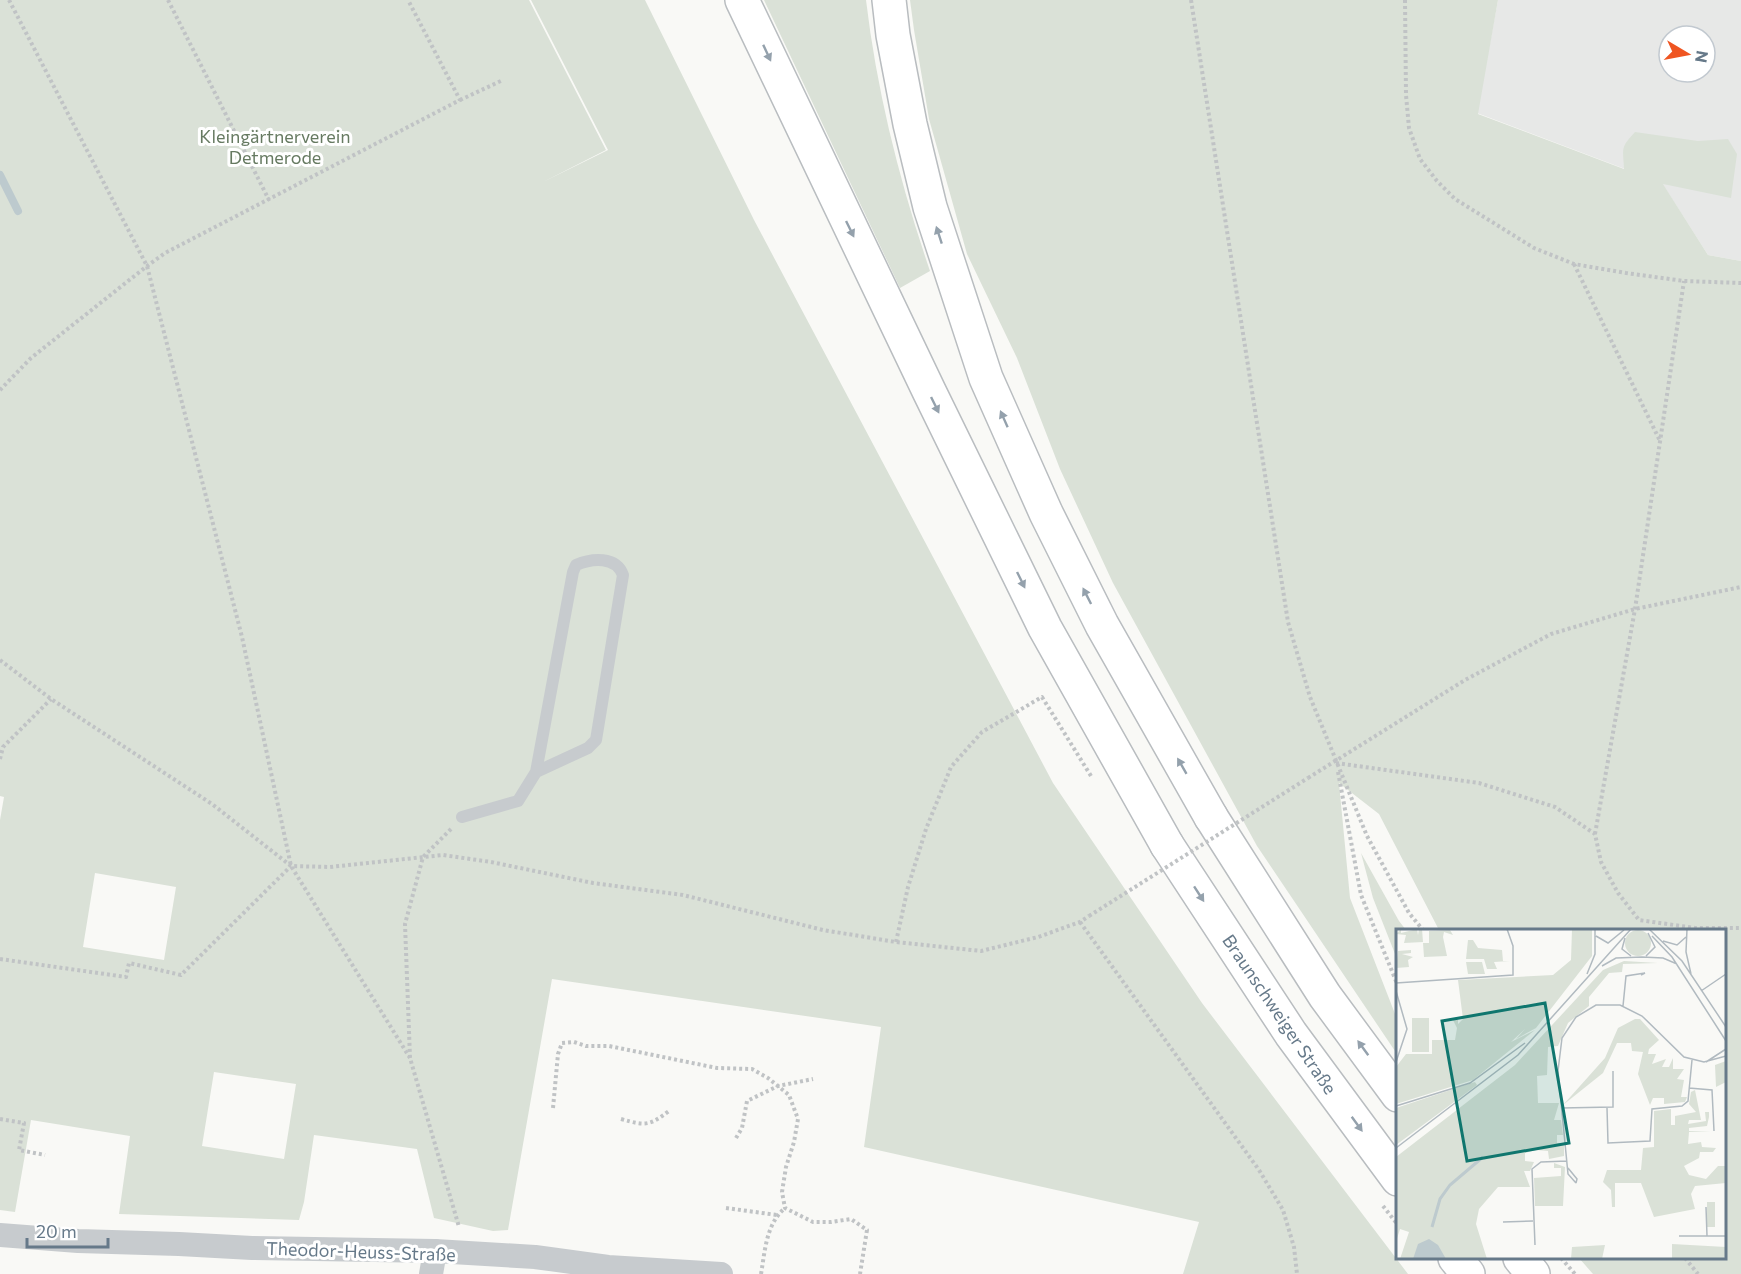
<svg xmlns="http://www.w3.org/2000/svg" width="1741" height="1274" viewBox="0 0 1741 1274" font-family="Commissioner,sans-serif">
  <rect width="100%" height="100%" fill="#f9f9f6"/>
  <path fill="#e7e8e7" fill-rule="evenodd" d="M1498,0H1741V261L1708,255L1662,183L1477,113ZM1669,36H1705V72H1669Z"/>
  <g fill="#dae1d7" fill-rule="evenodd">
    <path d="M0,0H529L606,150L543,182L608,150L531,0H645L754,220L1053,783L1202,1003L1408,1274H1183L1199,1222L864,1147L881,1027L552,979L508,1230L493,1231L434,1218L417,1149L314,1135L304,1202L299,1220L119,1214L130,1136L31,1120L15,1212L0,1210V820L4,797L0,796ZM95,873L176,887L164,960L83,947ZM214,1072L296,1084L284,1159L202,1146Z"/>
    <path d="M764,0H866C877,93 900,183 930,271L900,288Z"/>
    <path d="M910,0H1498L1478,114L1624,169C1623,148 1620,148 1635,132L1698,141L1728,139L1737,154L1731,198L1663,184L1708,255L1741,261V1274H1593L1579,1258H1724V930H1439L1379,814L1339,783L1350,898L1397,1019V1054L1257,846L1113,583L1060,469L1017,358L967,254L929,119L914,30Z"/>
    <path d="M1361,853L1399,921L1406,930H1398L1397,959L1373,898Z"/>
  </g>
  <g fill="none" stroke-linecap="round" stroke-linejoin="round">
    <path stroke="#bdcace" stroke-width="8" d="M0,175L18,211"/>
    <defs>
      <g id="trunk">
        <path d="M1211,817L1325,996L1398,1095"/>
        <path d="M1167,845L1291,1034L1398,1179"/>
        <path d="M1455,1258L1468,1274"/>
        <path d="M1520,1258L1533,1274"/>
      </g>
      <g id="motorway">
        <path d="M742,0L929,391L1045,628L1167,845"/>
        <path d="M889,0L893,35L910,124L930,207L986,378L1046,513L1102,625L1211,817"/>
      </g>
    </defs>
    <use href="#trunk" stroke="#b9bdc0" stroke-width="36"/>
    <use href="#motorway" stroke="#b9bdc0" stroke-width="36"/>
    <g stroke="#c0c3c5" stroke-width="4" stroke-dasharray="3 3" stroke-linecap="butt">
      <path d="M9,0L147,266L242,637L291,866L410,1058"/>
      <path d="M168,0L269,200"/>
      <path d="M1191,0L1288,622L1310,697L1367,836L1409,913L1423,930"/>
      <path d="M1405,0L1406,95L1409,128L1420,159L1437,181L1455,199L1534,248L1574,264L1626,273L1684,281L1741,283"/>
      <path d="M460,100L503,80"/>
      <path d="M1574,264L1660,441"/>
      <path d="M0,390L31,358L147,266L165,253L460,100L408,0"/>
      <path d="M0,660L51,699L212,804L291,866L330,867L443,855L491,862L593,883L683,895L823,930L896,942L981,951L1038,937L1080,922L1089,916"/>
      <path d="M0,759L3,747L51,699"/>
      <path d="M1336,763L1479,783L1555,807L1595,834L1601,862L1618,893L1639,920L1695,928H1741"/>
      <path d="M1338,772L1361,895L1398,986"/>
      <path d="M1308,778L1465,680L1551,634L1635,609L1741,587"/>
      <path d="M451,829L423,857L405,924L410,1058L459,1227"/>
      <path d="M1595,834L1635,609L1684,281"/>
      <path d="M1080,922L1259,1170L1283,1210L1294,1247L1297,1274"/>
      <path d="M896,942L908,887L926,829L951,767L982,732L1042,697L1091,776"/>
      <path d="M0,959L126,977L129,963L181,975L291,866"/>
      <path d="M553,1108L558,1054L562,1043L574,1042L586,1046H609L717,1068L752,1069L768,1078L789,1095L798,1119L794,1142L786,1167L782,1192L785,1208L813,1222H831L851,1219L867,1230L860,1274"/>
      <path d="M0,1119L24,1123L19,1150L45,1155"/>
      <path d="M621,1119C646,1126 649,1126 669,1111"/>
      <path d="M736,1138L742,1128L747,1101L778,1086L813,1079"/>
      <path d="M1383,1206L1398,1225"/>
      <path d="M726,1208L777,1215"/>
      <path d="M1561,1258L1575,1274"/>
      <path d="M1685,1258L1698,1274"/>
      <path d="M761,1274C765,1251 766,1224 785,1208"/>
    </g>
    <path stroke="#c7cbce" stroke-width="12" d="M462,817L518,801L536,772L573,572L576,565C592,558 616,556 623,575L596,740L588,748L536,772"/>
    <g stroke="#c7cbce" stroke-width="24">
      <path d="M0,1235L78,1241L179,1244L252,1248L435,1251L535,1257L608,1267L721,1274"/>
      <path d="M431,1274L435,1251"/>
    </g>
    <use href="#trunk" stroke="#fff" stroke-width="33"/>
    <use href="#motorway" stroke="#fff" stroke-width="33"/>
    <path stroke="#c0c3c5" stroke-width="4" stroke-dasharray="3 3" stroke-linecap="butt" d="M1089,916L1308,778"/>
  </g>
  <defs><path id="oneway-solid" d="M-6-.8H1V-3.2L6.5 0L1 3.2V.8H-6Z" transform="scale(1.5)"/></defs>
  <g fill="#94a1ac">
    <use href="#oneway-solid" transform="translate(767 53) rotate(65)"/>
    <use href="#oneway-solid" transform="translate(850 229) rotate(64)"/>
    <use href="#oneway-solid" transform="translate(939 235) rotate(-108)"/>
    <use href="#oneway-solid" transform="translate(935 405) rotate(64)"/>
    <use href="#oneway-solid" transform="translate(1004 419) rotate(-114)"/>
    <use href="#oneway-solid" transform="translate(1021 580) rotate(64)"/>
    <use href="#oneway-solid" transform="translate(1087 596) rotate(-117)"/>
    <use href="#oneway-solid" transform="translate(1182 766) rotate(-120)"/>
    <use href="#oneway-solid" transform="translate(1199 894) rotate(57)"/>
    <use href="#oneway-solid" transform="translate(1363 1048) rotate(-126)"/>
    <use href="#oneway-solid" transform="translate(1357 1124) rotate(54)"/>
  </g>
  <g text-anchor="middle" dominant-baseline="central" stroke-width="6" stroke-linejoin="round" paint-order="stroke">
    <g font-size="18" fill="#667a61" stroke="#fff">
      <text x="275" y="136">Kleingärtnerverein<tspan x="275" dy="21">Detmerode</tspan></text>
    </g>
    <g font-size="18" fill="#667989" stroke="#fff">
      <text transform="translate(1280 1014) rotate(56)">Braunschweiger Straße</text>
      <text transform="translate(361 1251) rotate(2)">Theodor-Heuss-Straße</text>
    </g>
  </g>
  <g transform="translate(1396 929)">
    <rect width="330" height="330" fill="#f9f9f6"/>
    <path d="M5,0V4L21,0L22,6L23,0H26L27,13L8,14L10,6L0,5ZM176,0H196V27L140,99L120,110L129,100L115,113L139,101L77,151L0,175V138L10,125H36V111H59L61,99L57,91L62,90V95L67,90L62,51L157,46L175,31ZM229 14a13 13 0 1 1 26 0a13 13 0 1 1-26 0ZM54,1L57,6L48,3L47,8L51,27L28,28L27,14H33V2ZM72,11H77L82,19L106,21L107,32H114L98,33L101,40H91L88,30H70ZM15,21V24L6,25L17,28L12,31L13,38L0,39L2,22ZM228,32L262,34L227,35L226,43L213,44L193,68V77L172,94L162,117L152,118L151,146L141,147L142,174H163L158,191H165L167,206H161V214H168V227L153,230L152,222L140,221L129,224V232L138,233L134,242H128L134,258H102L83,280L80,295L91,330H4L13,303L4,300L0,313V228L119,136L207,41ZM70,33H86L89,45H72ZM16,89H33V123H16ZM239,90H244L263,111L253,120L252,125H260L256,135L270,130L266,138H273L277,129V140H288L281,150L288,151L285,168H291L289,173L268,175V169H257L254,176L242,145L247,123L236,122L235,114H221L207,144L167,176L209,129L222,99ZM330,132V153L320,158L319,136ZM79,153L81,156L0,216V179ZM299,161L305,191H293L292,195L310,192L309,183H313V188L311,197L293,199V202L315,203H293L292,215L305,213L306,218L320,219L317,223H304L303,229L288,237L293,246L310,250L322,237H330V254L299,257L295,265L299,280L258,288L245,254H219V278H216L215,261L207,253L211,241H245L247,219L258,218V182L275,180V196H279V187L300,183L293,175L295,163ZM158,234L169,238L167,277H139L138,249L165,247V239H158ZM311,273H319V298H311ZM276,315L330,318V324L328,330H276ZM209,316L206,330H175L176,318Z" fill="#dae1d7"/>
    <path d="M33,310L42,316L50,330H17L22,315Z" fill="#bdcace"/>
    <path fill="none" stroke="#bdcace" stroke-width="3" d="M36,298L44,270L54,256L87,228"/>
    <path fill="none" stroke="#b1bac0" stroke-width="1.5" d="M73,0H108M253,0L286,32L330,98M291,0L290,23L295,45M200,7L212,14L228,1M256,7L276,28L330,112M229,9L226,20L235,27M267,12L281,16L290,8M250,27L259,18L252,4M206,37L220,29L246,28L267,29L281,35M191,45L199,25V0M0,54L117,46V17L111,0M0,62L11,100L0,133M305,62L330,45M227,77L230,47L249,44L245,46M310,133L330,120M293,159L316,161L318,202M0,177L74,154L129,114M165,179L217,178V142M211,179L212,214L254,212L256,180L286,177L292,172L296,131M0,219L122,126L235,0M172,239L181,250L180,254M180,254L172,245L162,142L166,109L180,88L200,76H224L246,87L288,128L308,133L330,127M310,278L311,307M107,293L137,292M283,307H330M139,316L136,240L145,233L171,232"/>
    <path fill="#0f766e" fill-opacity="0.15" stroke="#0f766e" stroke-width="3" d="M149,74L173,214L71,232L46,92Z"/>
    <rect width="330" height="330" fill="none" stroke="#667989" stroke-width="3"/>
  </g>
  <g transform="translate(1687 54) rotate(100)"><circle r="28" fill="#ffffff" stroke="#c2c9d0" stroke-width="1.5"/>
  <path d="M0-4.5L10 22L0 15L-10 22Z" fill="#ef5521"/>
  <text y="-9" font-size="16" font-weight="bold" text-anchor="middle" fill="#667989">N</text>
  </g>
  <path d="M27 1238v9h81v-9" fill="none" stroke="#667989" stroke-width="3"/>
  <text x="36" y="1238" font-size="18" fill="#667989" stroke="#ffffff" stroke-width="4.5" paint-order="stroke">20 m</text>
</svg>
